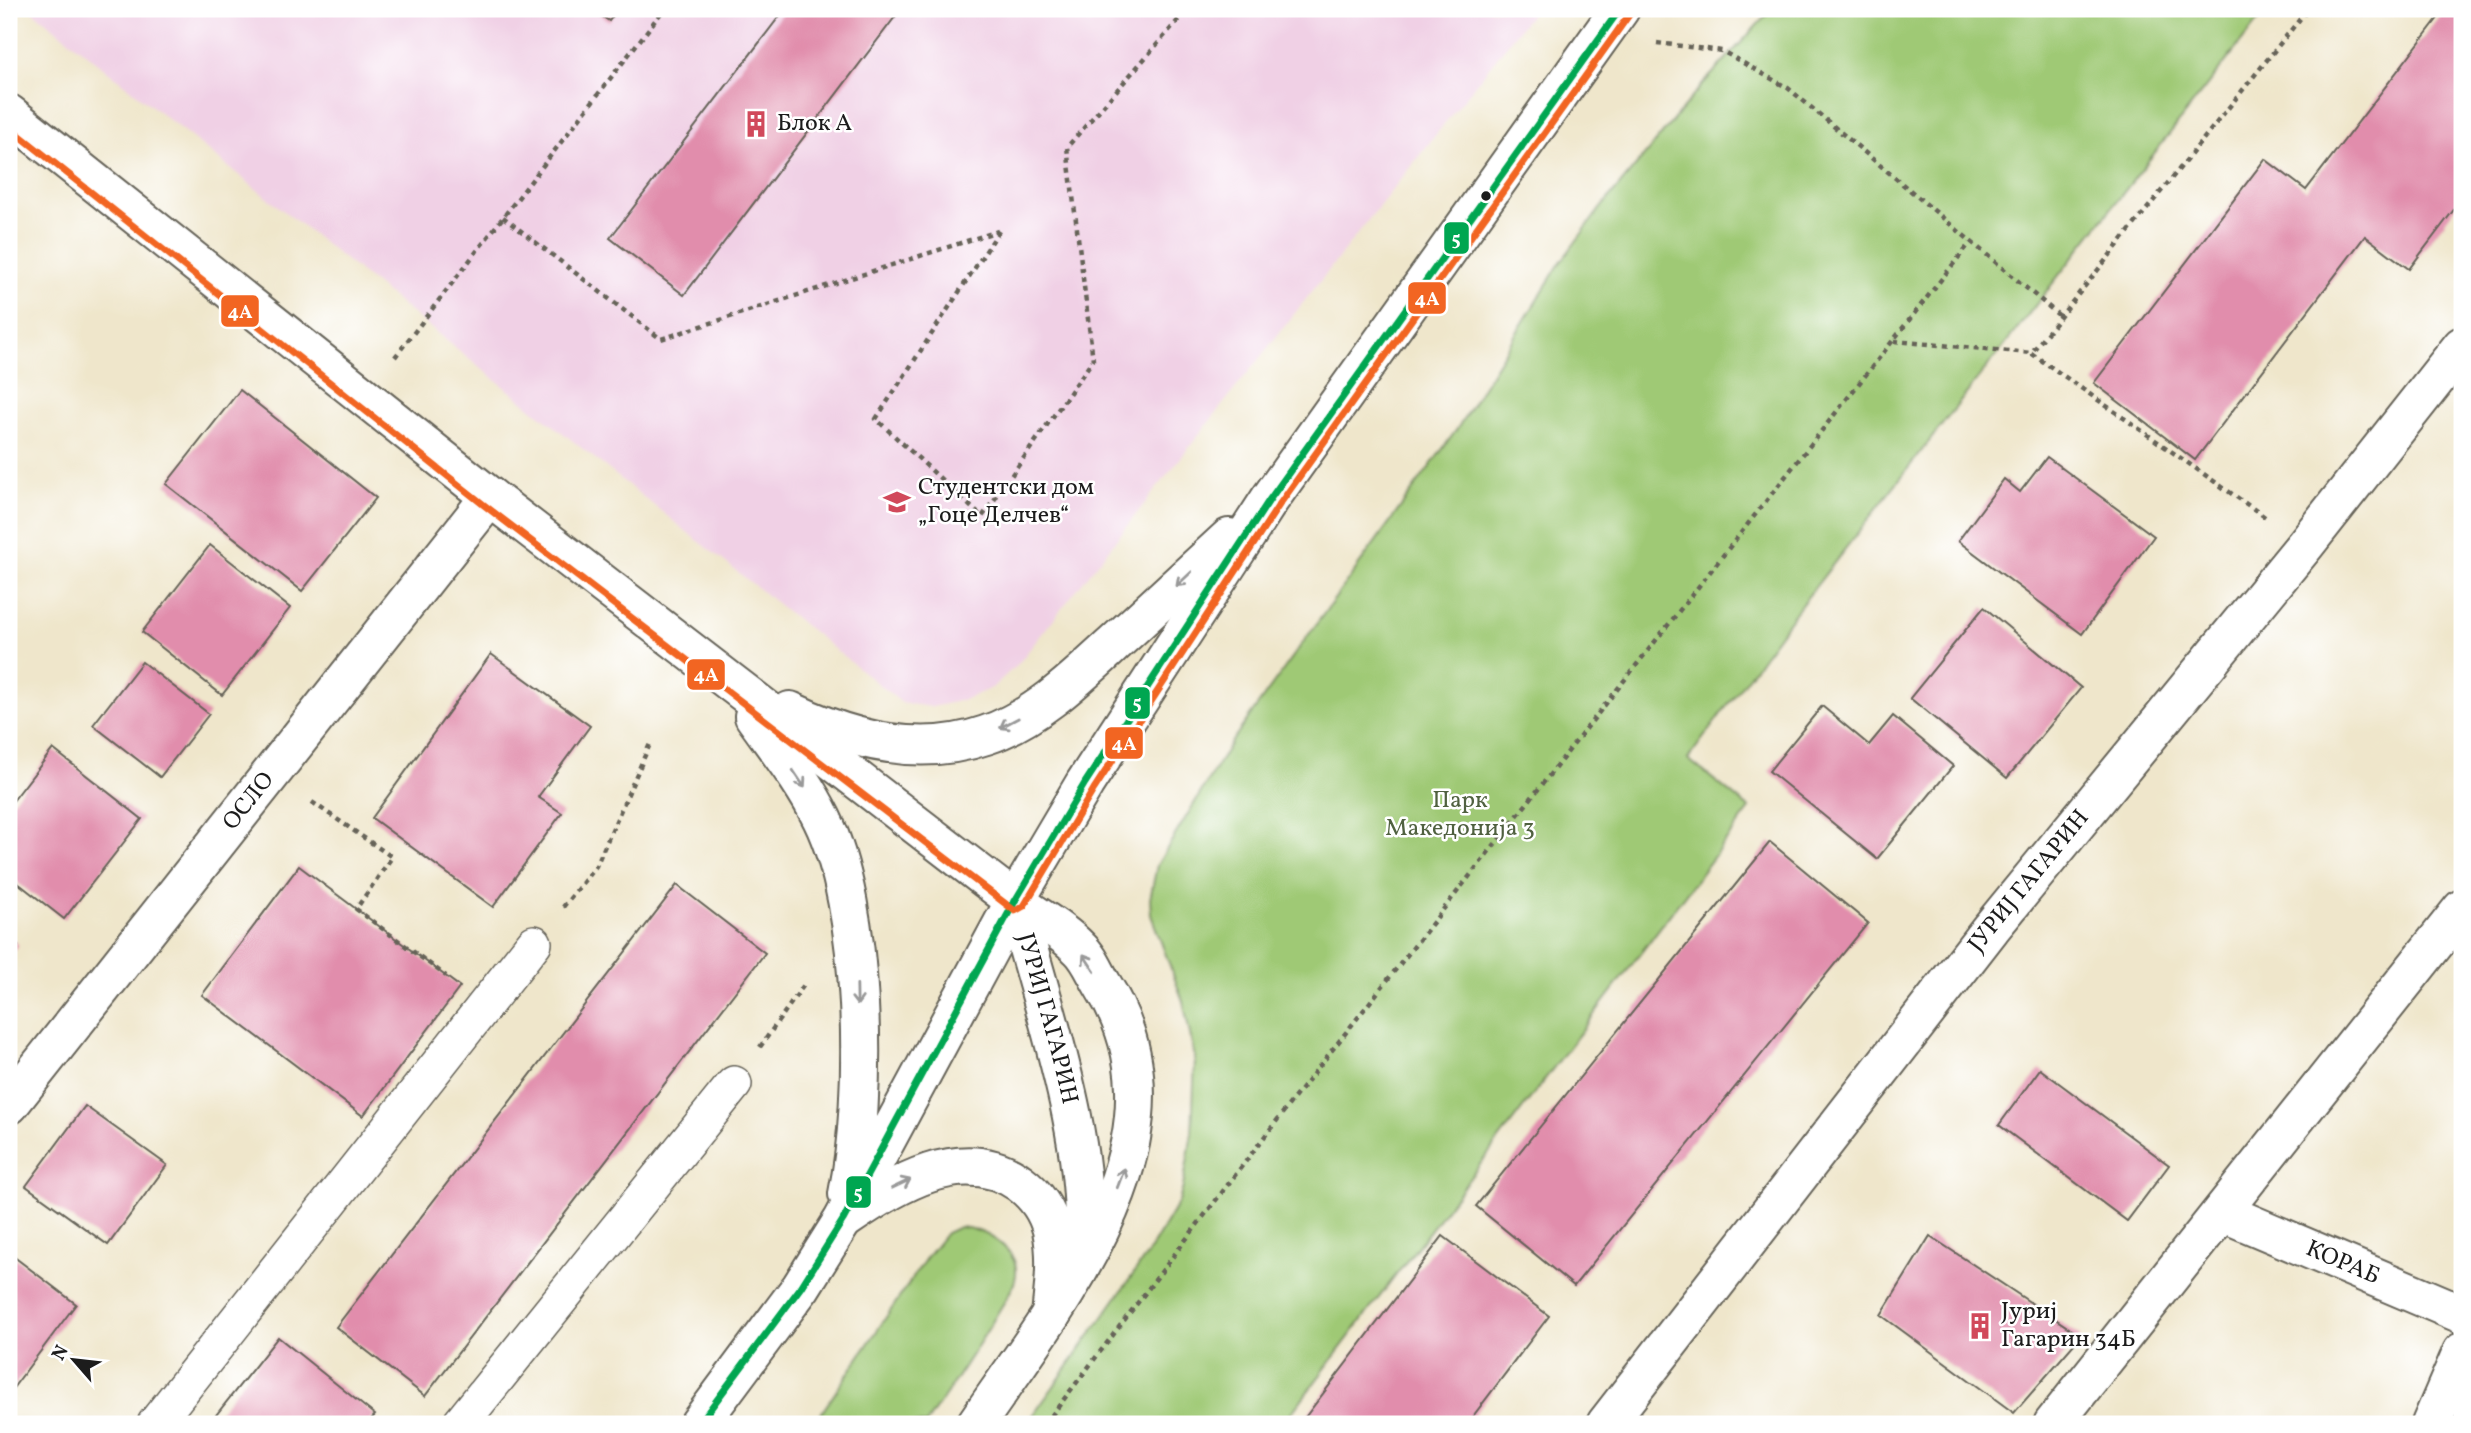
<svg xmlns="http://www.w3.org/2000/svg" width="2471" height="1433" viewBox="0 0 2471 1433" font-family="Vollkorn,serif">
  <rect width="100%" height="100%" fill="#fff"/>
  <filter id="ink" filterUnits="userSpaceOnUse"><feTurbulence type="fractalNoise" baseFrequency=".0143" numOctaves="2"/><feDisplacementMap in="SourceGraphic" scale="14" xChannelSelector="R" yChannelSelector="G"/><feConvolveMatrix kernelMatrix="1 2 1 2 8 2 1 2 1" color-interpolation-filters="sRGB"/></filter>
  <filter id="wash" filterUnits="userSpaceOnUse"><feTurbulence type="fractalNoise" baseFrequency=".00686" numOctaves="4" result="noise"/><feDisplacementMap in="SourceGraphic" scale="28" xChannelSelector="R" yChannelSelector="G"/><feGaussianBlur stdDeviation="1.57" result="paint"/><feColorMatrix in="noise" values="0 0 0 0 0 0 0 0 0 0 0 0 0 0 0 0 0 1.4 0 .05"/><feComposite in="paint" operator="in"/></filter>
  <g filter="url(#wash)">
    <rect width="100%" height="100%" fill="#efe6cb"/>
    <path fill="#f0d0e5" d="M30,9H1535L1018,664L992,688L963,700L932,707L902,703Z"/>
    <g fill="#9fc975" stroke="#5e7248" stroke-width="2">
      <path d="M1772,9H2267L1795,613L1688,759L1750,809L1283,1424H1027L1149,1252L1179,1201L1183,1187L1192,1133L1195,1058L1183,1001L1151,915L1150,899L1157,865L1232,741L1457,429L1560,263L1600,209L1703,84Z"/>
      <path d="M959,1227C984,1228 1023,1250 1015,1280C1012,1292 1003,1303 997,1314C975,1352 950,1388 926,1424H814L926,1258L946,1233Z"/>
    </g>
    <g id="blocks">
      <g fill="#e18dac">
        <path d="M592,9H618L609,21Z"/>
        <path d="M785,9H901L684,295L610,238Z"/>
        <path d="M2445,9H2462V199L2409,269L2365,236L2195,460L2094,383L2265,159L2306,190Z"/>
        <path d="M240,390L376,498L302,591L166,484Z"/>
        <path d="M2047,457L2154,536L2082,634L1958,541L2004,479L2020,492Z"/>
        <path d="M210,545L290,608L222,695L142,632Z"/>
        <path d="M1984,607L2081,688L2007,778L1910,698Z"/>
        <path d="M491,654L590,726L538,797L562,813L493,907L372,818Z"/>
        <path d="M142,662L209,714L160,777L93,725Z"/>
        <path d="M1822,706L1869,745L1893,716L1953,766L1877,859L1769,771Z"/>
        <path d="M53,749L142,819L64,919L9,876V806Z"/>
        <path d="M1770,842L1868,923L1574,1286L1476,1206Z"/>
        <path d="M299,866L460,987L363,1116L202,995Z"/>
        <path d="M677,885L765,953L425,1396L336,1327Z"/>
        <path d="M9,934L18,946L9,958Z"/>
        <path d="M2040,1069L2169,1165L2127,1221L1999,1125Z"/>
        <path d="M85,1106L167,1165L108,1245L26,1186Z"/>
        <path d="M1443,1236L1549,1316L1467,1424H1300Z"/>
        <path d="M1930,1236L2081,1336L2014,1413L1881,1315Z"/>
        <path d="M9,1253L76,1304L13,1388L9,1384Z"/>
        <path d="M278,1337L375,1415L367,1424H209Z"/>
      </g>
    </g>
  </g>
  <g filter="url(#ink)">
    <use href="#blocks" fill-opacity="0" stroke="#666359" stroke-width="2"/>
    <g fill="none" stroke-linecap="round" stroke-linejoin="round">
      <defs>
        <g id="service">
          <path d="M155,1424L534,943"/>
          <path d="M460,1424L734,1084"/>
        </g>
        <g id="minor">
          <path id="s1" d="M1015,901C1043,1009 1092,1141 1083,1253"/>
          <path id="s2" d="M9,1105L490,497"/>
          <path id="s3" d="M2222,1212L2462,1314"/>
          <path d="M976,1424C1060,1301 1199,1135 1102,984C1095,972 1089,957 1079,948C1062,930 1035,916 1015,901"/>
          <path id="s4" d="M1606,1424L1991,928L2305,545L2462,346"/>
          <path d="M2053,1424L2462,909"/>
          <path d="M2431,1424L2462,1352"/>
        </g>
        <g id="tertiary">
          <path d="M9,114L490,497L1015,901"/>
          <path d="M790,711C850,740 920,758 986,735C1040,717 1085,670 1127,632C1161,601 1195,569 1229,538"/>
          <path d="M754,716C778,750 804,782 822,819C866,908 868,1097 848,1194"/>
          <path d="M845,1219C894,1185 963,1142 1020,1183C1036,1195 1047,1210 1052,1230C1058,1258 1054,1288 1051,1315"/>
          <path d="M699,1424L801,1287L843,1220L1015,901L1085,783L1270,499L1620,9"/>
        </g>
      </defs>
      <use href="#service" stroke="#666359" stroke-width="38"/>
      <use href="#minor" stroke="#666359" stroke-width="42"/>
      <use href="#tertiary" stroke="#666359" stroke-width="42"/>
      <g stroke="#666359" stroke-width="4.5" stroke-dasharray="5 5" stroke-linecap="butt">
        <path d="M1657,43L1722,51L1788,88L2061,317"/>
        <path d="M503,217L661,339L998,231"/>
        <path d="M999,231L876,419L982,517L1093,360L1067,147L1188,9"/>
        <path d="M1894,341L2031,353"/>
        <path d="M395,357L664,9"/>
        <path d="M2265,517L2031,353L2308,9"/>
        <path d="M312,802L392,857L356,909L446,976"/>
        <path d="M563,907L596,866L650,744"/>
        <path d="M760,1047L806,982"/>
        <path d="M1045,1424L1291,1102L1970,243"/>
      </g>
      <use href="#service" stroke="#fff" stroke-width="35"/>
      <use href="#minor" stroke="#fff" stroke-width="38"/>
      <use href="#tertiary" stroke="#fff" stroke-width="38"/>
      <defs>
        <path id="bus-1" d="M699,1424L801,1287L843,1220L1015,901L1085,783L1270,499L1620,9"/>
        <path id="bus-2" d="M9,127L484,505L1015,911L1024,906L1094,789L1279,505L1629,15"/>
      </defs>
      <use href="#bus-1" stroke="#fff" stroke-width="12"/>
      <use href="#bus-2" stroke="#fff" stroke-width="12"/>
      <use href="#bus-1" stroke="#00a651" stroke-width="7"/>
      <use href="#bus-2" stroke="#f26522" stroke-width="7"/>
    </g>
    <defs><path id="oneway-shaft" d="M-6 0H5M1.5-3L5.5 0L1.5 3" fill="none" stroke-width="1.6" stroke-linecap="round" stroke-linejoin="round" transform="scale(1.75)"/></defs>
    <g stroke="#999">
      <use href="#oneway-shaft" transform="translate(1184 579) rotate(137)"/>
      <use href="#oneway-shaft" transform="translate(1009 723) rotate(152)"/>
      <use href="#oneway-shaft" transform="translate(799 779) rotate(56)"/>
      <use href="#oneway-shaft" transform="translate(1089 963) rotate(-123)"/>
      <use href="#oneway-shaft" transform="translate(857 995) rotate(89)"/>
      <use href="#oneway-shaft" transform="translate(1121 1178) rotate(-69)"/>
      <use href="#oneway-shaft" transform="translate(901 1184) rotate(-25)"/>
    </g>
  </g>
  <defs>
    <symbol id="building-bare" viewBox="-9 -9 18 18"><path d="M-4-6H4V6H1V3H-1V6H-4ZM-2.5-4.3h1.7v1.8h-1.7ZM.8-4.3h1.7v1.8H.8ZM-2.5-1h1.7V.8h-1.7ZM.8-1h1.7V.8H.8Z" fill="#d1495b" stroke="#fff" stroke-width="2.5" paint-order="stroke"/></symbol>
    <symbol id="university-bare" viewBox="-9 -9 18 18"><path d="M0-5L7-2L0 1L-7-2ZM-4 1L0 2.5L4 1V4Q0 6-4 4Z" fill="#d1495b" stroke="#fff" stroke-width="2.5" paint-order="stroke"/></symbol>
  </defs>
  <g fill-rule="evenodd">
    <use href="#building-bare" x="737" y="105" width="38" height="38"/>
    <use href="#university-bare" x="878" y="483" width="38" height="38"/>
    <use href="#building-bare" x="1961" y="1307" width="38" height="38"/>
  </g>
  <circle fill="#1c1c1c" stroke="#fff" stroke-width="2.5" cx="1486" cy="196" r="6"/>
  <g text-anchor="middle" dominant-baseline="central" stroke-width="5" stroke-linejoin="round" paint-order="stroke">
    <g font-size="24" fill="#1c1c1c" stroke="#fff" text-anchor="start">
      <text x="777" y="124">Блок А</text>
      <text x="918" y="488">Студентски дом<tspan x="918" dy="28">„Гоце Делчев“</tspan></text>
      <text x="2001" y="1312">Јуриј<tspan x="2001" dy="28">Гагарин 34Б</tspan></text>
    </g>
    <g font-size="24" fill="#1c1c1c" stroke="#fff">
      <text stroke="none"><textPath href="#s2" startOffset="387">ОСЛО</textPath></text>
      <text stroke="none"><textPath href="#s4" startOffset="688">ЈУРИЈ ГАГАРИН</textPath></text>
      <text stroke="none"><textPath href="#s1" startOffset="122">ЈУРИЈ ГАГАРИН</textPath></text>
      <text stroke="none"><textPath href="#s3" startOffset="131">КОРАБ</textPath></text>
    </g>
    <g font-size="24" fill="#506140" stroke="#fff">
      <text x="1460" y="801">Парк<tspan x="1460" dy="28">Македонија 3</tspan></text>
    </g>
  </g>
  <g stroke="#fff" stroke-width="2.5">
    <rect x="1443" y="221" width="27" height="34" rx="7" fill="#00a651"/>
    <rect x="1407" y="281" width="40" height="34" rx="7" fill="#f26522"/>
    <rect x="220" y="294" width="40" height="34" rx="7" fill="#f26522"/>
    <rect x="686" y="658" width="40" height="33" rx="7" fill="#f26522"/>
    <rect x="1124" y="686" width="27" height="34" rx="7" fill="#00a651"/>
    <rect x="1104" y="726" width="40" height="34" rx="7" fill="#f26522"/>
    <rect x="845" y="1175" width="27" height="34" rx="7" fill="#00a651"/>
  </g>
  <g font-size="19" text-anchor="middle" font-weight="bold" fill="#fff">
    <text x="1456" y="245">5</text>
    <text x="1427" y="305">4A</text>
    <text x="240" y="318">4A</text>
    <text x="706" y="681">4A</text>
    <text x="1137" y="709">5</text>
    <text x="1124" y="750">4A</text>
    <text x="858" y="1199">5</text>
  </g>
  <rect width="2471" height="1433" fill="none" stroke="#fff" stroke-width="35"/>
  <g transform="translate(74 1360) rotate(298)" stroke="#ffffff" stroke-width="5" paint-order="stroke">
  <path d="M0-5L12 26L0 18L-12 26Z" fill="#1c1c1c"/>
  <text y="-10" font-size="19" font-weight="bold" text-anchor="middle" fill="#1c1c1c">N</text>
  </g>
</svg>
